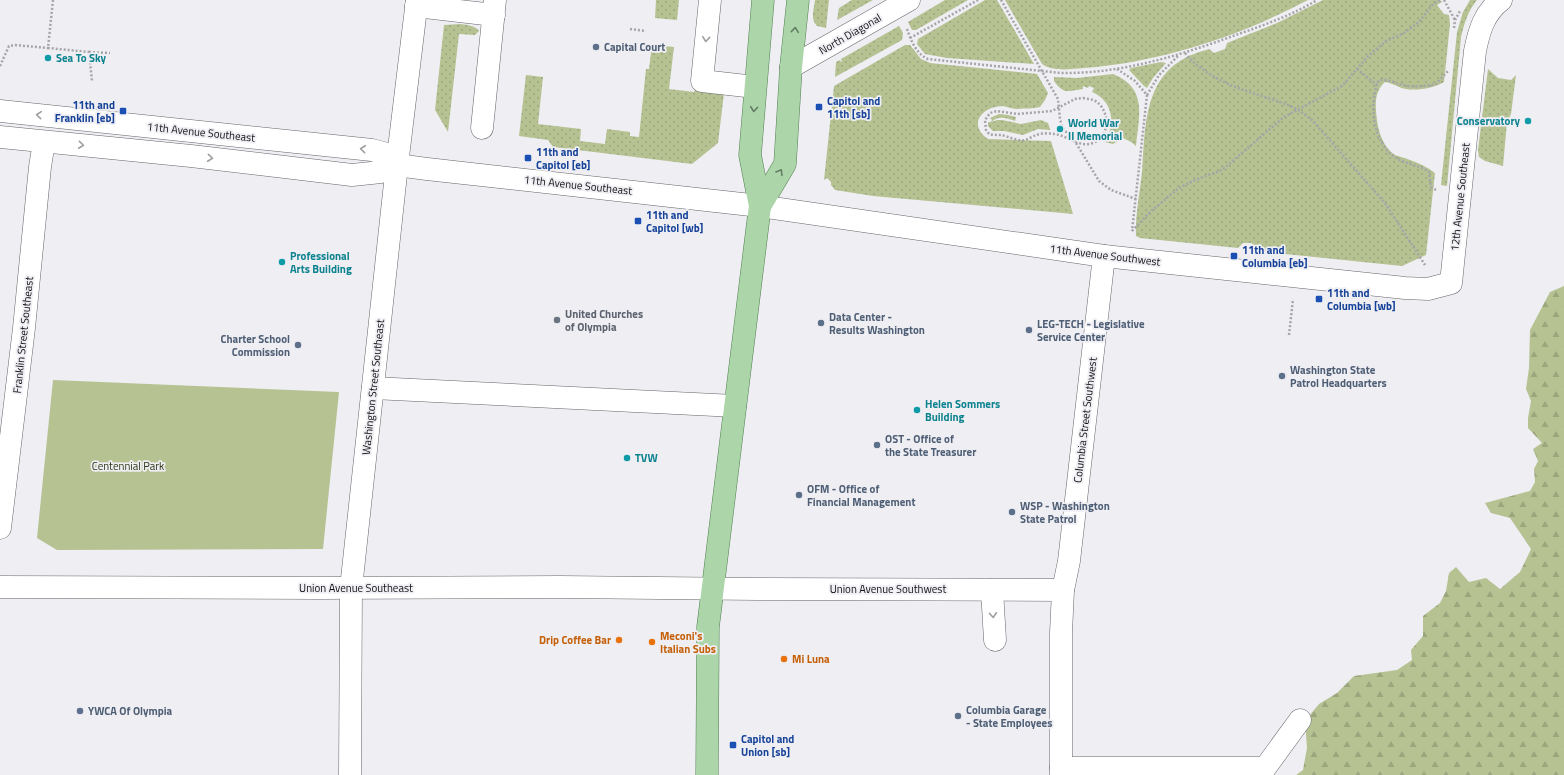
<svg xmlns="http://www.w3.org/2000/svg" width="1564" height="775" viewBox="0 0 1564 775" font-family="'Titillium Web',sans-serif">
  <defs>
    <pattern id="grass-dots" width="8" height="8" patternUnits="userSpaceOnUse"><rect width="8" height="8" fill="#b6c292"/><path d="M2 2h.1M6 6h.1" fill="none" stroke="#9ba67d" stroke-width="1.8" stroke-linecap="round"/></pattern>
    <pattern id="forest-firs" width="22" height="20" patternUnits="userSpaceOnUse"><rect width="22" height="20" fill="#b6c292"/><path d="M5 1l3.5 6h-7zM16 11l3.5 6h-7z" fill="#9ba67d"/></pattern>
  </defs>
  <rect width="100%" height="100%" fill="#eeeef3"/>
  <g fill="url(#grass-dots)">
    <path d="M656,0H679L677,20L655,18Z"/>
    <path d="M815,0H829L826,28L817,26C810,19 814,9 815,0Z"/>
    <path d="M852,0H873L837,20L839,8Z"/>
    <path d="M945,0H968L916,30H912L908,22Z"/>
    <path d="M985,0H997L1034,64L947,58L925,54L917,44L918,39Z"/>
    <path d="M1005,0H1308C1240,36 1161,62 1084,68C1071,69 1053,72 1042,64Z"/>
    <path d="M1323,0H1440L1442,2L1437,5L1444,14L1449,15L1450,24L1444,82C1434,88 1418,91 1406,89C1399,88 1393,83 1385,82C1377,89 1375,99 1376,110C1377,127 1381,145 1395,155C1400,157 1406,158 1410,160C1419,163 1427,167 1435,173L1426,255L1402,266L1256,251L1252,243H1243L1238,248L1140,238L1136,236C1135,217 1140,191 1142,172C1145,133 1143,84 1180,61C1189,55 1199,52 1209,49L1214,53L1225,49L1227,43L1277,23Z"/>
    <path d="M1470,0H1477C1468,11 1464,24 1461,37L1447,186L1441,185L1457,32L1463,12Z"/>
    <path d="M461,24C467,25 476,26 479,31L475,35L459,34L448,132L435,110L444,25Z"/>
    <path d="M899,26L903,33L902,40L835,77L836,62L840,60L841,62L842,61L841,59Z"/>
    <path d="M652,45L674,47L669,89L694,92L695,90L724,93L718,143L692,164L553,147L548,140L519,136L526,75L543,77L538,124L581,129L580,141L605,144L607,129L630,132V136L639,137L646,69H649Z"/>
    <path d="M905,45H910L921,59L930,63L1037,74L1048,93L1045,100L1040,107C1033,109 1025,108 1018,109C1013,109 1008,107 1003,106C993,106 981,111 978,121C977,129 982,135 988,139L1051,141L1073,214L873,196L835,190L831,185V182L827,178L824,180L834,86Z"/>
    <path d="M1161,62L1166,63L1153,78L1147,88L1144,86L1129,70L1131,68Z"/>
    <path d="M1488,69L1498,78L1511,80L1516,75L1511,114L1507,122L1503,166L1485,161L1479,157L1478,150Z"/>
    <path d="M1113,74C1148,88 1139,116 1136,146L1131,142L1123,138L1113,144L1105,142C1116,123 1113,101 1092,92L1094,88L1089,86L1088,88L1083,86V89C1068,91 1064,95 1054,81V77L1077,78Z"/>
    <path d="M999,114L1008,115L1016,117L1015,121C1007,118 997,115 992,122L997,120H1002L1021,124L1041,120L1048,123L1050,129V130L1038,129L1023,135L1004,131H993L988,126V122H991L992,120L990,118Z"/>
  </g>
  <path fill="url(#forest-firs)" d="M1564,286V775H1296L1303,770L1307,748L1305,721L1319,704L1337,693L1354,676L1397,670L1412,660L1411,650L1423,636V616L1440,603L1446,591L1449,573L1456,567L1469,582L1486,578L1500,589L1520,572L1531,549L1510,518L1491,513L1485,503L1530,491L1535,482L1534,469L1538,461L1533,449L1542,443L1528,428V418L1531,401L1526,389L1529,368L1530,330L1550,292Z"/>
  <path fill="#b6c292" d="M53,380L339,392L323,549L57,550L37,538Z"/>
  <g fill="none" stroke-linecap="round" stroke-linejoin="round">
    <defs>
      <g id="minor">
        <path d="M710,0L702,81L755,87"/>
        <path d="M416,6L494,15"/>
        <path d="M791,67L909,0"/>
        <path d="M0,111L372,150L387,154L397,165"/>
        <path d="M482,128L495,0"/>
        <path d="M0,137L191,156L352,175L381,172L397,165L427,169L760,206L1104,256L1405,288L1428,289L1451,283L1475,51C1479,31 1484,13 1501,0"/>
        <path d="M373,388L735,406"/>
        <path d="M0,528L24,328L40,167L44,142"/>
        <path d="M0,587L317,588L560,587L757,589L1063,590"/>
        <path d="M992,590L995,640"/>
        <path d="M1061,768H1265L1300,720"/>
        <path d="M350,775L351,588L397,165L417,0"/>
        <path d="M1061,775V633L1063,590L1069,561L1104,256"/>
      </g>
      <g id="major">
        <path d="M760,206L785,164L791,67L798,0"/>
        <path d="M707,775L708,627L760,206L750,155L763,0"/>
      </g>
    </defs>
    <use href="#minor" stroke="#656669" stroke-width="23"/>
    <use href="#major" stroke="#517f4f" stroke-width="23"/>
    <g stroke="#a5a5a9" stroke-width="2.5" stroke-dasharray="2 2" stroke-linecap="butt">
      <path d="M53,0L48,48L89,52L92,81"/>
      <path d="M1001,0L1058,99L1060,119L1062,127L1076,143L1099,181L1111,190L1136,199"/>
      <path d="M1444,0L1455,20"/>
      <path d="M1454,28L1455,20L1460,11"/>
      <path d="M630,29L646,31"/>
      <path d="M907,29C911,40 916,54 928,59L1061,73C1120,74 1178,56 1233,36C1261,26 1291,16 1317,0"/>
      <path d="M910,38L978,0"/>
      <path d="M89,52L110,53"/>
      <path d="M1185,53C1212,85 1251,91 1288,105L1297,109L1312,120L1385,203L1425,265"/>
      <path d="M0,66L9,46L15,45L48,48"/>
      <path d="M1117,69L1135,81L1147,95L1132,231"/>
      <path d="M1357,69L1377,85"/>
      <path d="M1147,95L1159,75L1179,55"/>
      <path d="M1083,98C1088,99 1093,99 1097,102C1110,112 1110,137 1093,143C1079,148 1068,136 1055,134C1049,133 1042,133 1036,135C1033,136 1029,139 1025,140C1018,142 1008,136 1001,135C997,135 993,135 989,134L986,130L985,120L990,113L997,111L1017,114L1052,111L1075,99Z"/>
      <path d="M1436,190L1431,187L1429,172C1418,164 1403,164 1393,156C1372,140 1369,101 1379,80C1390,79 1397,84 1407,86C1417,87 1427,86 1436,84L1448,71"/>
      <path d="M1132,231L1150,212L1179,188L1195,180L1222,170L1284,117L1342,86L1368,56L1386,41L1404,33L1419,22L1433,4L1441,0"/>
      <path d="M1289,335L1293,299"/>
    </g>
    <use href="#minor" stroke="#fff" stroke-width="22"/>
    <use href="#major" stroke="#acd6aa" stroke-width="22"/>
  </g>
  <defs><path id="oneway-chevron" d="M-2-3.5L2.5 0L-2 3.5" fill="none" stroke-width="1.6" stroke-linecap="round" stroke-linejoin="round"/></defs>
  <g stroke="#657d65">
    <use href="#oneway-chevron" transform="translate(795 30) rotate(-84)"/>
    <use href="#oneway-chevron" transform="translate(754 109) rotate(95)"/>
    <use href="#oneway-chevron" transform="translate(780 172) rotate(-59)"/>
  </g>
  <g stroke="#9f9fa0">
    <use href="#oneway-chevron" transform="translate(706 39) rotate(96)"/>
    <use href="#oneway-chevron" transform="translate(39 115) rotate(-175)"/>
    <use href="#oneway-chevron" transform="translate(81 145) rotate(6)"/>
    <use href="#oneway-chevron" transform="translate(363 149) rotate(-174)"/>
    <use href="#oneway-chevron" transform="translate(210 158) rotate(6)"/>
    <use href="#oneway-chevron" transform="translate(993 615) rotate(86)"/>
  </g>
  <g fill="#5c6f8a" stroke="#eeeef3" stroke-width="1.5">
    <circle cx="596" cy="47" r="4"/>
    <circle cx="821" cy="323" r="4"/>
    <circle cx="1029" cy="330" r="4"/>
    <circle cx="298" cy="345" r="4"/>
    <circle cx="1282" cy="376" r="4"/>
    <circle cx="877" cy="445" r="4"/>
    <circle cx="799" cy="495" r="4"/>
    <circle cx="1012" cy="512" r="4"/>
    <circle cx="80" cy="711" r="4"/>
    <circle cx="958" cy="716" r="4"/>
  </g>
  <g fill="#0f9aa8" stroke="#eeeef3" stroke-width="1.5">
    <circle cx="48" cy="58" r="4"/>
    <circle cx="1528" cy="121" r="4"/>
    <circle cx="1060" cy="129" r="4"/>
    <circle cx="282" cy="262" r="4"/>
    <circle cx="917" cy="410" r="4"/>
    <circle cx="627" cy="458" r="4"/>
  </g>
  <g fill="#1a4fb4" stroke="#eeeef3" stroke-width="1.5">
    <rect x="815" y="103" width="8" height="8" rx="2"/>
    <rect x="119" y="107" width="8" height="8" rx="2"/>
    <rect x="524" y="154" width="8" height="8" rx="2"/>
    <rect x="634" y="217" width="8" height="8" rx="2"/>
    <rect x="1230" y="252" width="8" height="8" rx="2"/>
    <rect x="1315" y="295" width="8" height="8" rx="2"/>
    <rect x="729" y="741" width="8" height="8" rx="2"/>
  </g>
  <circle fill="#6b7280" stroke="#eeeef3" stroke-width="1.5" cx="557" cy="320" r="4"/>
  <g fill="#e8710a" stroke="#eeeef3" stroke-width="1.5">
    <circle cx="619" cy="640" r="4"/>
    <circle cx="652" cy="642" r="4"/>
    <circle cx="784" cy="659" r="4"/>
  </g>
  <g text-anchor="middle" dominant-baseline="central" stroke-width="3.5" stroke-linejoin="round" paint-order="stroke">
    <g font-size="11" fill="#0f1011" stroke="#eeeef3">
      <text transform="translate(850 34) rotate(-30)">North Diagonal</text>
      <text transform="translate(201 132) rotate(6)">11th Avenue Southeast</text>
      <text transform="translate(578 185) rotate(6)">11th Avenue Southeast</text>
      <text transform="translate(1460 197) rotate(-84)">12th Avenue Southeast</text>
      <text transform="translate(1105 255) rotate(7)">11th Avenue Southwest</text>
      <text transform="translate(23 335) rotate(-84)">Franklin Street Southeast</text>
      <text transform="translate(373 387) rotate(-84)">Washington Street Southeast</text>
      <text transform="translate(1085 420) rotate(-83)">Columbia Street Southwest</text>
      <text x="356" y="588">Union Avenue Southeast</text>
      <text x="888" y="589">Union Avenue Southwest</text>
    </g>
    <g font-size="11" font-weight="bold" fill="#4e5e75" stroke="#eeeef3" text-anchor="start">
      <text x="604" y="47">Capital Court</text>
      <text x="829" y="317">Data Center -<tspan x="829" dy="13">Results Washington</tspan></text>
      <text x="1037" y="324">LEG-TECH - Legislative<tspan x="1037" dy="13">Service Center</tspan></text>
      <text x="290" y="339" text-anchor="end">Charter School<tspan x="290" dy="13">Commission</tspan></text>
      <text x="1290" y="370">Washington State<tspan x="1290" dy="13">Patrol Headquarters</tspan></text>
      <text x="885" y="439">OST - Office of<tspan x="885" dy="13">the State Treasurer</tspan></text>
      <text x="807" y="489">OFM - Office of<tspan x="807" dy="13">Financial Management</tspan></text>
      <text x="1020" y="506">WSP - Washington<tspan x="1020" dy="13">State Patrol</tspan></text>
      <text x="966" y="710">Columbia Garage<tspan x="966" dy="13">- State Employees</tspan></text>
      <text x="88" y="711">YWCA Of Olympia</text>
    </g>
    <g font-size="11" font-weight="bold" fill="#0d838f" stroke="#eeeef3" text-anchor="start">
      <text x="56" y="58">Sea To Sky</text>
      <text x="1520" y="121" text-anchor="end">Conservatory</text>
      <text x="1068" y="123">World War<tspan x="1068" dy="13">II Memorial</tspan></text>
      <text x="290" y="256">Professional<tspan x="290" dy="13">Arts Building</tspan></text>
      <text x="925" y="404">Helen Sommers<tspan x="925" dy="13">Building</tspan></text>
      <text x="635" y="458">TVW</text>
    </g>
    <g font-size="11" font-weight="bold" fill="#164399" stroke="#eeeef3" text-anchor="start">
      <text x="827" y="101">Capitol and<tspan x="827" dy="13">11th [sb]</tspan></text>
      <text x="115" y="105" text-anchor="end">11th and<tspan x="115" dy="13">Franklin [eb]</tspan></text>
      <text x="536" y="152">11th and<tspan x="536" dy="13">Capitol [eb]</tspan></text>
      <text x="646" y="215">11th and<tspan x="646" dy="13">Capitol [wb]</tspan></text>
      <text x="1242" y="250">11th and<tspan x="1242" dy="13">Columbia [eb]</tspan></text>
      <text x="1327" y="293">11th and<tspan x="1327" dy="13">Columbia [wb]</tspan></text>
      <text x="741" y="739">Capitol and<tspan x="741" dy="13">Union [sb]</tspan></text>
    </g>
    <g font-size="11" font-weight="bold" fill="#5b616d" stroke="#eeeef3" text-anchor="start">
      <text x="565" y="314">United Churches<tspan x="565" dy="13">of Olympia</tspan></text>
    </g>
    <g font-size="11" fill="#2d3414" stroke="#eeeef3">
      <text x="128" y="466">Centennial Park</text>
    </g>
    <g font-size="11" font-weight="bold" fill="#c56008" stroke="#eeeef3" text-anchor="start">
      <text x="660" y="636">Meconi's<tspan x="660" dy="13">Italian Subs</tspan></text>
      <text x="611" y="640" text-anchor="end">Drip Coffee Bar</text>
      <text x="792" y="659">Mi Luna</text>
    </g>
  </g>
</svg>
